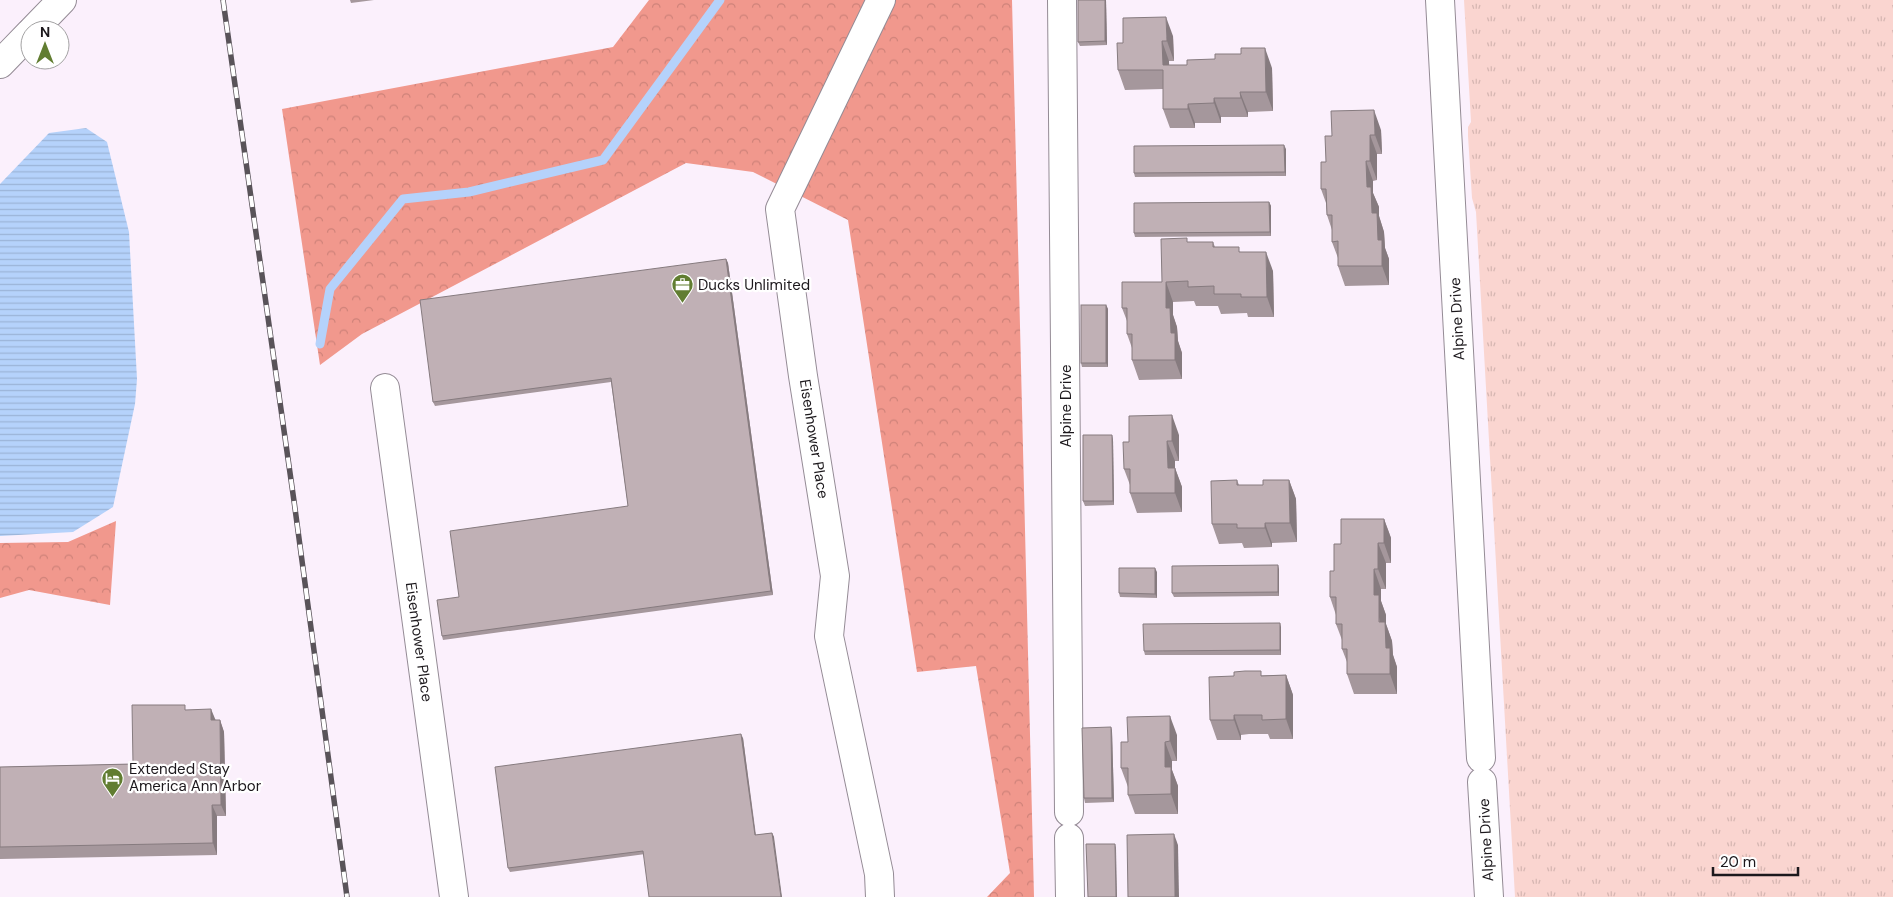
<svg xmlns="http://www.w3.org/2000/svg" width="1893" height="897" viewBox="0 0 1893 897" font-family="'DM Sans',sans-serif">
  <defs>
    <pattern id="grass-tufts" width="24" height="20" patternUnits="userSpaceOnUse" patternTransform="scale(1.25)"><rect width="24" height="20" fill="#fad5d0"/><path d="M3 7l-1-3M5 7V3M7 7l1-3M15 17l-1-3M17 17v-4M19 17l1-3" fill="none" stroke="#d6b6b2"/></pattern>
    <pattern id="forest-crowns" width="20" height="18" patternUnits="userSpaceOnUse" patternTransform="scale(1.25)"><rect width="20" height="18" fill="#f1988d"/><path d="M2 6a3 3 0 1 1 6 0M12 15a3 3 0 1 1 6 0" fill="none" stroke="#ce8279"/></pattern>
    <pattern id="water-rules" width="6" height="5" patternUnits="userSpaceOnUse" patternTransform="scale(1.25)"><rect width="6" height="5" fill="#b5d2fb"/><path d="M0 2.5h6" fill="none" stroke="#9bb4d7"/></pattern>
  </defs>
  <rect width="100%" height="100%" fill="#fbf0fc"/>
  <path fill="url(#grass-tufts)" d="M1464,0H1893V897H1515L1476,212L1472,198L1468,136V127L1471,122Z"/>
  <g fill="url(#forest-crowns)">
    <path d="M649,0H1012L1034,897H987L1010,873L976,666L917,672L848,220L753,172L686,163L362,334L320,365L282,109L613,47Z"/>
    <path d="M116,521L110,605L29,590L0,598V543L68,542Z"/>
  </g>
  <path fill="url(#water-rules)" d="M86,128L107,142L129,232L137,379L135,404L113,507L73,532L0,536V184L49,133Z"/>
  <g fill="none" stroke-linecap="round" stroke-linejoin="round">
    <path stroke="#b5d2fb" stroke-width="9" d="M320,344L330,289L403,199L469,192L603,160L720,0"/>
    <defs>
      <g id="minor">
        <path d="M1062,0L1069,812"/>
        <path d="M1440,0L1481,758"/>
        <path d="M33,30L62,0"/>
        <path d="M0,64L30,33"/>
        <path d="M385,388L454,897"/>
        <path d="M1482,782L1489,897"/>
        <path d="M1069,838L1070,897"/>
        <path d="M880,897L879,874L829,636L835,576L803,376L780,209L881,0"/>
      </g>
    </defs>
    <use href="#minor" stroke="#948b95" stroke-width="30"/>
    <use href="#minor" stroke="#fff" stroke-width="28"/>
    <defs>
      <path id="rail" d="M223,0L294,501L347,897"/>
    </defs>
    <use href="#rail" stroke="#595359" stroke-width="5.5"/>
    <use href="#rail" stroke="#fff" stroke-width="4" stroke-dasharray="11" stroke-linecap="butt"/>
  </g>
  <g fill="#a5979c">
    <path d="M350,0H374L351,3Z"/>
    <path d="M1078,0H1106L1107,45L1080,46L1078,42Z"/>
    <path d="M1173,36L1174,61H1169V65L1272,68L1273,111L1248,112V117H1221V123H1195V128H1170L1163,109V89L1125,90L1118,70L1123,43Z"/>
    <path d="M1381,130L1382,154H1377V180L1373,181V193L1379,207V216L1384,232L1385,248L1389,259V285L1345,286L1338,266V258L1332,242V230L1327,215L1326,203L1321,189L1332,136Z"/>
    <path d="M1286,149V176L1135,177L1134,173Z"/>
    <path d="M1269,202L1271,206V236L1135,237L1134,233Z"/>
    <path d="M1188,242H1213L1215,247L1241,252L1273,271L1274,317H1248L1247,313L1221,314L1218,306H1196L1194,301L1173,302V315L1177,327L1178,341L1182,353V379L1139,380L1132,360V348L1127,334V321L1122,308L1162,282Z"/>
    <path d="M726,259L728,263L773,595L443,640L442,636L459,597L628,506L611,382L435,406L433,402Z"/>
    <path d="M1106,305L1108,309V367H1082L1081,363Z"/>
    <path d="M1179,435V461H1175V468L1182,487V512L1137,513L1130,493V485L1124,469L1129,442Z"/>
    <path d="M1113,439L1114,505L1085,506L1083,501Z"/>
    <path d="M1237,480L1239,485H1263L1289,480L1296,499L1297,542L1272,543V547L1244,548L1242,543L1219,544L1212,524Z"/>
    <path d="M1384,519L1391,538V563H1386V589H1381V601L1386,615V624L1392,641L1393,655L1397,667V694H1354L1347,674V662L1342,649V640L1336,624V615L1330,597L1334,571L1341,544Z"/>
    <path d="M1279,569V596L1174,597L1172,593Z"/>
    <path d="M1157,572V598L1120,597L1119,593Z"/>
    <path d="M1281,627V655H1145L1144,651Z"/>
    <path d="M1286,675L1293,695V739H1270L1268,734H1249L1241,735V740H1217L1210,720L1234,676Z"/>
    <path d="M187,710L215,720H220L224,732L226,816H217V855L0,859V767L133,764Z"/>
    <path d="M1111,727L1112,731L1114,802L1085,803L1084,798Z"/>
    <path d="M1177,735V761H1172V770L1178,786V814H1135L1128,795V787L1121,768L1128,742Z"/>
    <path d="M743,738L756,835L772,833L774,837L510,872L508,868Z"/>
  </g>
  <g fill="#867b7f">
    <path d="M1105,0H1106L1107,45L1105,41Z"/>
    <path d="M1166,17L1173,36L1174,61L1167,41Z"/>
    <path d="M1162,41L1169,61L1170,84L1163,65Z"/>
    <path d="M1265,48L1272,68L1273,111L1266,92Z"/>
    <path d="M1240,92L1248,112V117L1241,98Z"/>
    <path d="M1214,98L1221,117V123L1214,103Z"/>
    <path d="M1188,104L1195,123V128L1188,109Z"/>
    <path d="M1374,110L1381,130L1382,154L1375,135Z"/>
    <path d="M1370,135L1377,154V180L1370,161Z"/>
    <path d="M1284,145L1286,149V176L1285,172Z"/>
    <path d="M1366,161L1373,181V193L1379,207V216L1384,232L1385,248L1389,259V285L1382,266L1378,240L1367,187Z"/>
    <path d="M1269,202L1271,206V236L1270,232Z"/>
    <path d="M1266,252L1273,271L1274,317L1267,297Z"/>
    <path d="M726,259L728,263L773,595L771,591Z"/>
    <path d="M1166,282L1173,302V315L1177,327L1178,341L1182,353V379L1175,360L1166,308Z"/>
    <path d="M1106,305L1108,309V367L1106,363Z"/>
    <path d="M1172,415L1179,435V461L1172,441Z"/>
    <path d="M1112,435L1113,439L1114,505L1113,501Z"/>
    <path d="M1167,441L1175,461V470V468L1182,487V512L1175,493L1168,468Z"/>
    <path d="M1289,480L1296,499L1297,542L1290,523Z"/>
    <path d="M1384,519L1391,538V563L1384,543Z"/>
    <path d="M1265,523L1272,543V547L1265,528Z"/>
    <path d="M1378,543L1386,563V589L1378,569Z"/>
    <path d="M1278,565L1279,569V596L1278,592Z"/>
    <path d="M1155,568L1157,572V598L1155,594Z"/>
    <path d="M1374,569L1381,589V601L1386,615V624L1392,641L1393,655L1397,667V694L1390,674L1386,648L1374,595Z"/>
    <path d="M1280,623L1281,627V655L1280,650Z"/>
    <path d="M1286,675L1293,695V739L1286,719Z"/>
    <path d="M211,709L216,721L211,720Z"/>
    <path d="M1234,715L1241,735V740L1234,720Z"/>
    <path d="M1170,716L1177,735V761L1170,741Z"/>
    <path d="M220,720L224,732L226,816L221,805Z"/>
    <path d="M1111,727L1112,731L1114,802L1112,798Z"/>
    <path d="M741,734L743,738L756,839L755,835Z"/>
    <path d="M1165,742L1172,761V770L1178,786V814L1171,794L1165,767Z"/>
    <path d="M212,805L217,816V855L213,843Z"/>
    <path d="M772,833L774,837L782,897H781Z"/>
    <path d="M1174,834L1178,845L1179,897H1175Z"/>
    <path d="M1115,844L1116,848L1117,897H1116Z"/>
  </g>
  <g fill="#c0b0b5" stroke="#867b7f">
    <path d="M1078,0H1105V41L1078,42Z"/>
    <path d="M1166,17L1167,41H1162L1163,65H1187V60L1215,59V54H1241V48H1265L1266,92H1240L1241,98H1214V103L1188,104V109H1163V70H1118L1117,43H1123V18Z"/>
    <path d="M1374,110L1375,135H1370V161H1366L1367,187H1371L1372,213H1377L1378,240H1382V266H1338V241L1332,242V215H1327L1326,189H1321V162H1326L1325,136H1332L1331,111Z"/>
    <path d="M1284,145L1285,172L1134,173V146Z"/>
    <path d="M1269,202L1270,232L1134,233V203Z"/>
    <path d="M1187,238V242H1213V247H1239V252H1266L1267,297H1241V294H1214V286L1188,287V281L1166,282V308H1170L1171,333H1175V360H1132V334H1127V308H1122V282H1162L1161,239Z"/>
    <path d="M726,259L771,591L442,636L437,600L459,597L450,531L628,506L611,378L433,402L420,300Z"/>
    <rect x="1081" y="305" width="25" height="58"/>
    <path d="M1172,415V441H1167L1168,468H1175V493H1130V469H1124L1123,442H1129V416Z"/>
    <path d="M1083,435H1112L1113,501H1083Z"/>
    <path d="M1237,480V485H1263V480H1289L1290,523H1265V528H1237V524H1212L1211,481Z"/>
    <path d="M1341,519H1384V543H1378V569H1374V595H1379V622H1385L1386,648H1390V674H1347V649H1342V624H1336V597H1330V571H1334V544H1341Z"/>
    <path d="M1278,565V592L1172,593V566Z"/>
    <path d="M1119,568H1155V594L1119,593Z"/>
    <path d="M1280,623V650L1144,651L1143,624Z"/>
    <path d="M1245,671H1261V676L1286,675V719L1262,720V715H1234V720H1210L1209,677L1234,676V672Z"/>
    <path d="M132,705H185V710L211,709V720H220L221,805H212L213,843L0,847V767L133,764Z"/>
    <path d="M1170,716V741L1165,742V767H1171V794L1128,795V768H1121V742H1128L1127,717Z"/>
    <path d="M1111,727L1112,798H1084L1082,728Z"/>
    <path d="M741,734L755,835L772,833L781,897H649L643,851L508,868L495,767Z"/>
    <path d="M1174,834L1175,897H1128L1127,835Z"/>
    <path d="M1086,844H1115L1116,897H1088Z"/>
  </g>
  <defs>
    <symbol id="office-pin" viewBox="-11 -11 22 30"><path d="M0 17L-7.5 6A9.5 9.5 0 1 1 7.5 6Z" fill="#617d31" stroke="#fff"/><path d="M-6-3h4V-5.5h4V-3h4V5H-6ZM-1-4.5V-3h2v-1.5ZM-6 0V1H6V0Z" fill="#fff"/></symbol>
    <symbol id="hotel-pin" viewBox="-11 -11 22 30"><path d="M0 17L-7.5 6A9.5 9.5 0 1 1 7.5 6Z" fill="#617d31" stroke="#fff"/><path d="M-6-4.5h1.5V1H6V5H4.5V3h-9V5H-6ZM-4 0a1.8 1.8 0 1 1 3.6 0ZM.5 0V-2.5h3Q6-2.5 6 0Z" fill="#fff"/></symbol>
  </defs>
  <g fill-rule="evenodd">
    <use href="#office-pin" x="670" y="272" width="25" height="34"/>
    <use href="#hotel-pin" x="100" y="766" width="25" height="34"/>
  </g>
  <g text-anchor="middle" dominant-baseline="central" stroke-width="4.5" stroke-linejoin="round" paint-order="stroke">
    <g font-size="15" fill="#1c181c" stroke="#fff" text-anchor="start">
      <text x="698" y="285">Ducks Unlimited</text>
      <text x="129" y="769">Extended Stay<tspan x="129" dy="17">America Ann Arbor</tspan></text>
    </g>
    <g font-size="15" fill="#1c181c" stroke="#fff">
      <text transform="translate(1457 319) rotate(-93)">Alpine Drive</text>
      <text transform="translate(1066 406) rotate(-90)">Alpine Drive</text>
      <text transform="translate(814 439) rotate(81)">Eisenhower Place</text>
      <text transform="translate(419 642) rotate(82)">Eisenhower Place</text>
      <text transform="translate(1486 840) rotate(-93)">Alpine Drive</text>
    </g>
  </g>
  <g transform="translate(45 45)"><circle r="24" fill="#ffffff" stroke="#a4a3a4"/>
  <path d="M0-4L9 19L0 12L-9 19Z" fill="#617d31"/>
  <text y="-8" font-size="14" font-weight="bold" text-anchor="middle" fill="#1c181c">N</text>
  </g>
  <path d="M1713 867v8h85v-8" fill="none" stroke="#1c181c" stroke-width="2.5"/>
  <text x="1720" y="867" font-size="15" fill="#1c181c" stroke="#ffffff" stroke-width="4" paint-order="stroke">20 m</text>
</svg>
